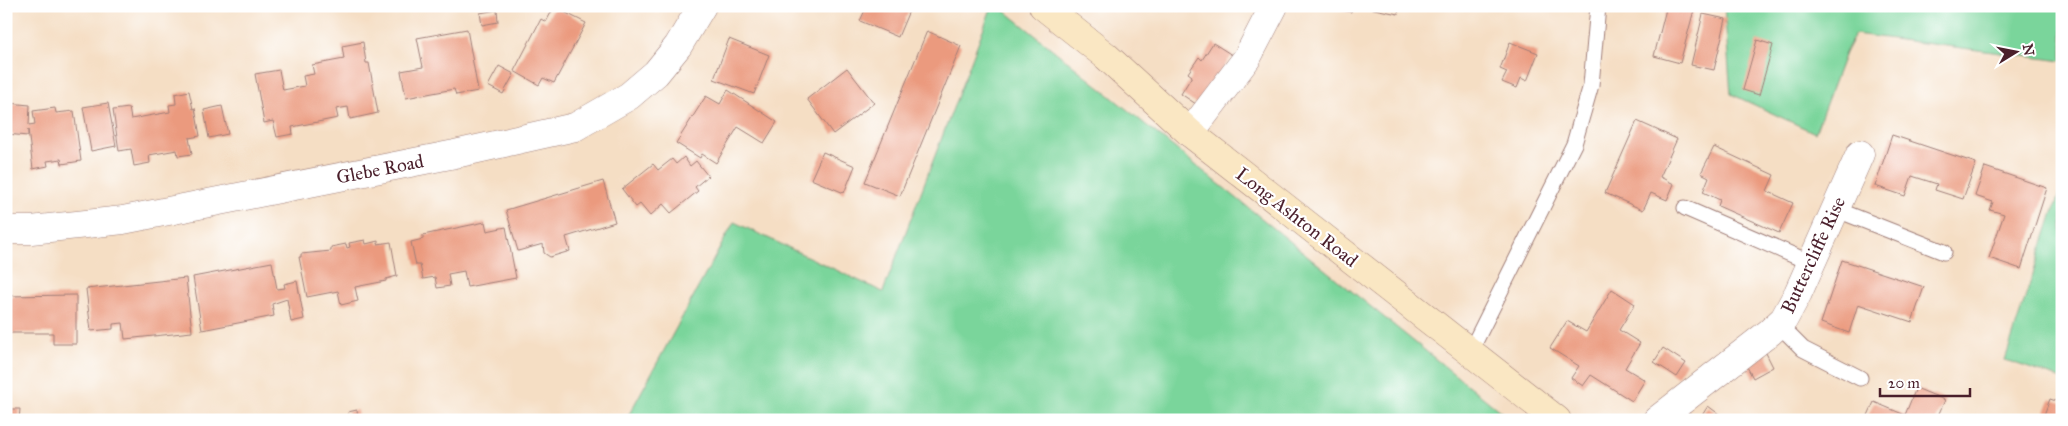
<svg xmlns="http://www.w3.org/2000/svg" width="2068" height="426" viewBox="0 0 2068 426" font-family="'IM FELL Great Primer',serif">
  <rect width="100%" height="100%" fill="#fff"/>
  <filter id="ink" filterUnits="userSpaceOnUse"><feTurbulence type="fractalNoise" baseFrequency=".02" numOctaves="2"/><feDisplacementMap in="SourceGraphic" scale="10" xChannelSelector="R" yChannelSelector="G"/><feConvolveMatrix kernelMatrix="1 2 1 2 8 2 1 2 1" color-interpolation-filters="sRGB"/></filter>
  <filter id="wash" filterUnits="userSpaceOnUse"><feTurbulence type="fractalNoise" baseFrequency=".0096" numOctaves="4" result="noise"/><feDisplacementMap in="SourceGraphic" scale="20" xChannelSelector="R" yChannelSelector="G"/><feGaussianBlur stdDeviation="1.12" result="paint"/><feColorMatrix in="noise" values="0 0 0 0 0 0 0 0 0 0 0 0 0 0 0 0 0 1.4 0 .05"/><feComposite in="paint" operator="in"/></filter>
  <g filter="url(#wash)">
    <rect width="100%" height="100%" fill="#f5dec4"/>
    <g fill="#7ad59b" stroke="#627a63">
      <path d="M992,6H999L1511,420H626L734,222L883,292Z"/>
      <path d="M1724,6H2062V61L1855,34L1845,53L1815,133L1731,94Z"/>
      <path d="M2062,185V379L2005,360Z"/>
    </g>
    <g id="blocks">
      <g fill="#eb9a7e">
        <path d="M867,6H911L898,37L860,21Z"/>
        <path d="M1342,6H1353L1351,12L1342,10Z"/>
        <path d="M1360,6H1399L1398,14Z"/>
        <path d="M1658,6H1695L1680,63L1654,56L1666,9Z"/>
        <path d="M554,7L586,23L554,83L543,78L539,85L514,71L541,19L546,22Z"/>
        <path d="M497,10L498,22L482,25L480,13Z"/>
        <path d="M1703,14L1726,19L1714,70L1691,65Z"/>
        <path d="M467,29L478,91L456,95L454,89L406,98L401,71L423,67L417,38Z"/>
        <path d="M927,31L961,46L900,196L865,182Z"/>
        <path d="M729,39L769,55L754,94L714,79Z"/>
        <path d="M1757,40L1773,45L1759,95L1743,90Z"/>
        <path d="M363,42L366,63H369L378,113L350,119L348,107L336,109L338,118L292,127L293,134L277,137L273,121L264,123L255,74L279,70L283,90L305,86L303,76L314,74L312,65L344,59L342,46Z"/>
        <path d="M1510,42L1538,53L1527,81L1521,78L1517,88L1502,82L1507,72L1500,69Z"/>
        <path d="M1213,43L1232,55L1199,106L1181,94L1192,76L1188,73L1199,57L1202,60Z"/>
        <path d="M499,66L514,74L503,94L488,86Z"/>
        <path d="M847,68L874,103L833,134L807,99Z"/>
        <path d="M728,90L777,122L764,143L738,127L716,163L702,154L700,158L676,143L706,96L720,104Z"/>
        <path d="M189,91L193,109L195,108L200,136L189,138L192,154L178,156L177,150L149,155L150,163L134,166L131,149L119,151L113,110L129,108L131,119L170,112L169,105L176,104L175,94Z"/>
        <path d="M8,103L30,105L29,125L35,124L33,111L55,108L56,113L74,111L81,161L62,164L61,159L47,161L48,166L33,169L28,130V136L6,134Z"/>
        <path d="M108,103L116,146L91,151L83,107Z"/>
        <path d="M222,106L228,134L209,138L204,110Z"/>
        <path d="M1637,121L1677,139L1660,177L1674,184L1667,200L1651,193L1643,210L1605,193Z"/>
        <path d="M1892,135L1976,163L1963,199L1935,190L1937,184L1912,176L1905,196L1875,186Z"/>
        <path d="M1714,147L1774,175L1767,191L1793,203L1779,233L1718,206L1720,200L1703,192L1709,177L1701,173Z"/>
        <path d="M823,152L855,166L844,193L811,179Z"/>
        <path d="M684,157L690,166L696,161L708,176L695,187L698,191L671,213L663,204L650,216L640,204L636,207L622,189L653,164L658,170L672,159L676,164Z"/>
        <path d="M1985,167L2047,188L2021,269L1989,258L2004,214L1990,210L1993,202L1975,196Z"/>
        <path d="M603,181L615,222L566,237L570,251L550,257L544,253L543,244L518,251L506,210Z"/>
        <path d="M485,222L487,231L506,227L516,278L467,287L464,271L448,274L450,286L437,288L435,277L423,279L420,265H416L411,242L423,239V235Z"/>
        <path d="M365,240L366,244L378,241V244L391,242L397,276L386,279V281L355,287L358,301L341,305L338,291L307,297L299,257H301V254L331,251V247L346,244L347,248L350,247L349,243Z"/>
        <path d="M1842,260L1924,287L1912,322L1858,304L1849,333L1821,323Z"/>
        <path d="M272,262L277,289L285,288L284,284L297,281L304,319L291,322L287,299L272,304L274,316L202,330L193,277Z"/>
        <path d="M186,278L192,332L125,339L123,323L113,324V329L91,331L86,289Z"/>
        <path d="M1612,289L1635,304L1619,330L1640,343L1625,368L1645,380L1632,401L1591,375L1583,386L1571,378L1579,366L1550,348L1567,321L1586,332Z"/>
        <path d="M76,295V344H53V333H6V296Z"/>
        <path d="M1663,348L1686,363L1677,377L1654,362Z"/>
        <path d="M1765,351L1773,367L1753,378L1745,363Z"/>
        <path d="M1916,388L1945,400L1936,420H1866L1874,402L1905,415Z"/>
        <path d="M2050,399L2062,403V420H2042Z"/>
        <path d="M1708,406L1727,420H1699Z"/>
        <path d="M6,409H20L19,420H6Z"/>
        <path d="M357,410L358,420H350L348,412Z"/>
      </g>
    </g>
  </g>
  <g filter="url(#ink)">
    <use href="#blocks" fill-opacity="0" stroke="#a07e78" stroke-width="1"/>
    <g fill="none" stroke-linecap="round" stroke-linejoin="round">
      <defs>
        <g id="lane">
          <path d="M1685,208L1811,263"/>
          <path d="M1835,209L1944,252"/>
          <path d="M1778,324L1803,349L1860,378"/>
          <path d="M1470,352L1574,144L1591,85L1598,6"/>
        </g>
        <g id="street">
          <path d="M1190,133L1247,58L1274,6"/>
          <path d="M6,230H31L123,220L455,154L575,127L629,96L656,73L678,46L702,6"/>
          <path d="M1657,420L1770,332L1784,319L1798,293L1860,154"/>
        </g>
        <path id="secondary" d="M1043,6L1106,56L1190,133L1557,420"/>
      </defs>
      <use href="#lane" stroke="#a07e78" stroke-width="17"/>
      <use href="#street" stroke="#a07e78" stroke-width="29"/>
      <use href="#secondary" stroke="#a07e78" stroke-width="29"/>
      <use href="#lane" stroke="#fff" stroke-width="15"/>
      <use href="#street" stroke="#fff" stroke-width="28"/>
      <use href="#secondary" stroke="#fae7c3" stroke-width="28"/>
    </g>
  </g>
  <g text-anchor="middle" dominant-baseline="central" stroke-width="4.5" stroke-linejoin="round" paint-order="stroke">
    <g font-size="19" fill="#4a1f2b" stroke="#fff">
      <text transform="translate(380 169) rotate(-11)">Glebe Road</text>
      <text transform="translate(1297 217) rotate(38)">Long Ashton Road</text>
      <text transform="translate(1813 255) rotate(-65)">Buttercliffe Rise</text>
    </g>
  </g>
  <rect width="2068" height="426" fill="none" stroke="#fff" stroke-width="25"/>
  <g transform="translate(2016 52) rotate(80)" stroke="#ffffff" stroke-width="4" paint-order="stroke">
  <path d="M0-4L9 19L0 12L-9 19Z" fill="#4a1f2b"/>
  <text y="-8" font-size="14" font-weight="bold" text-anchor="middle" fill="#4a1f2b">N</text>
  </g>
  <path d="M1880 388v8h90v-8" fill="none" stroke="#4a1f2b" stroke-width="2.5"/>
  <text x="1888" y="388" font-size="15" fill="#4a1f2b" stroke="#ffffff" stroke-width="4" paint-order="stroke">20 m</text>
</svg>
